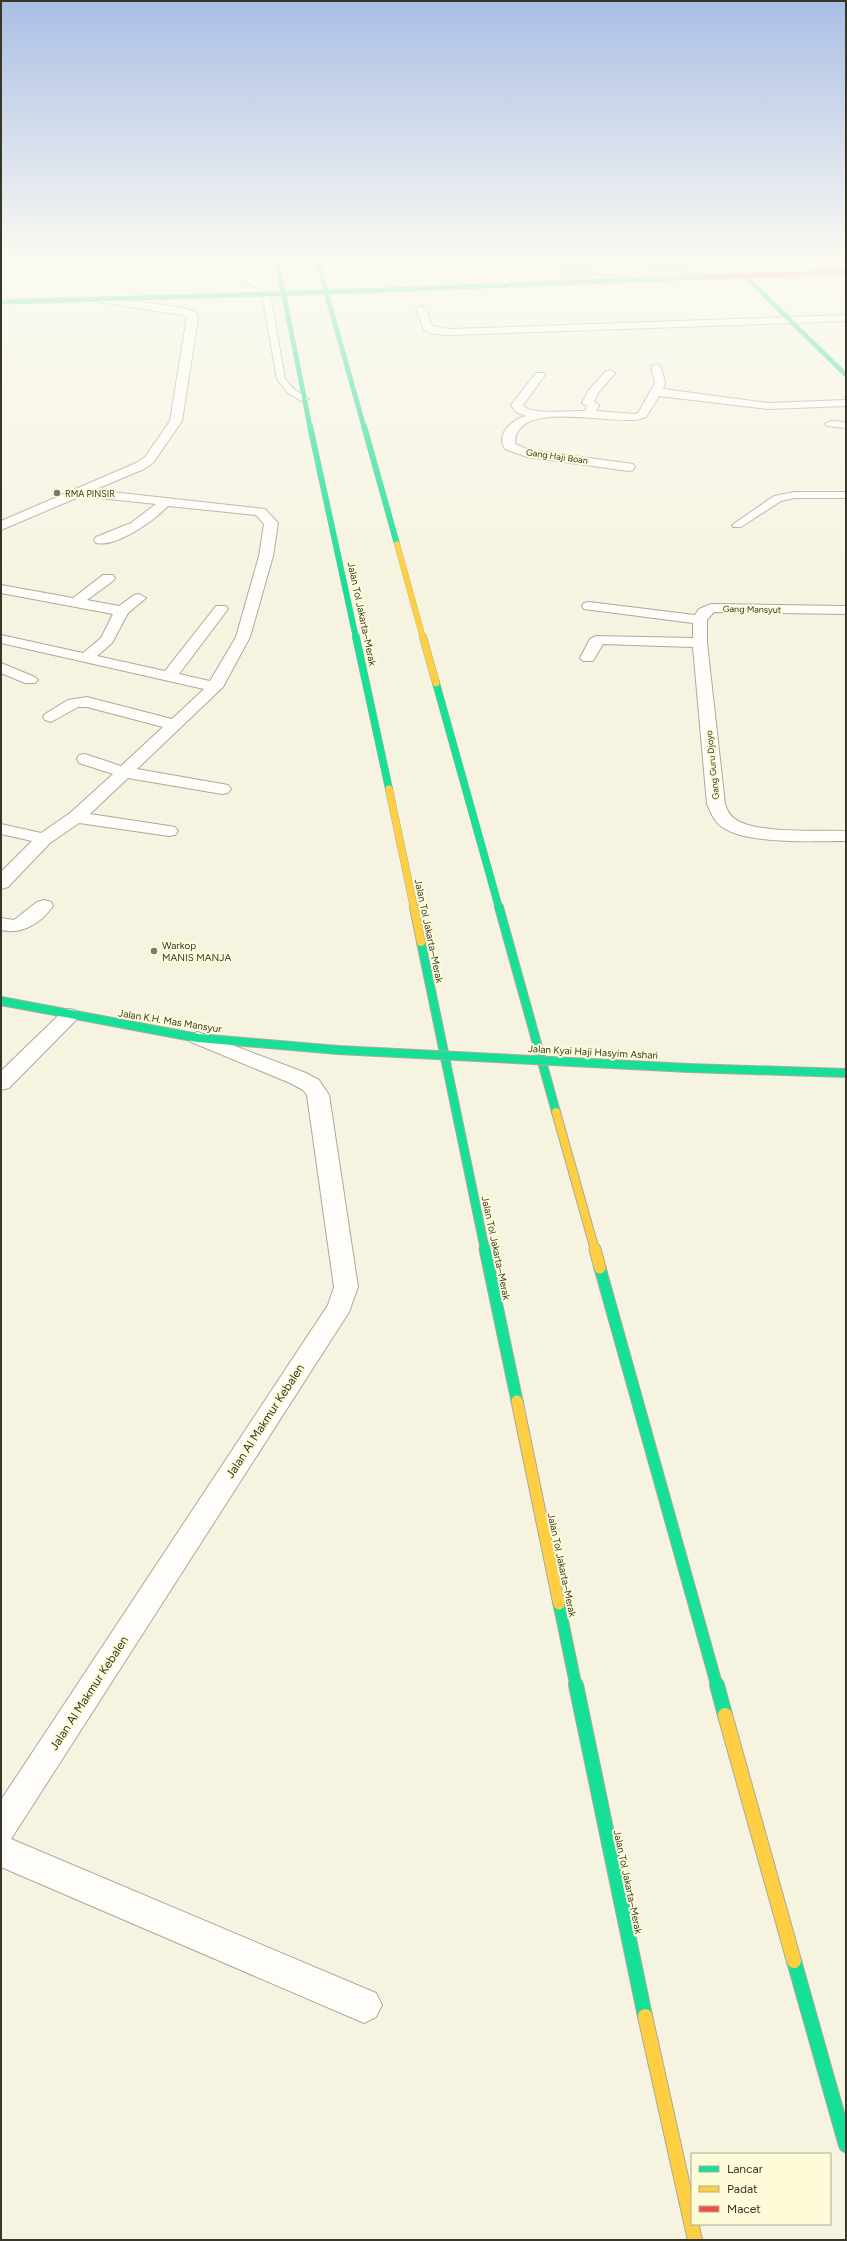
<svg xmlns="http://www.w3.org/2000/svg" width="847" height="2241" viewBox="0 0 847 2241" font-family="Figtree,sans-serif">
  <rect width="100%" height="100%" fill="#f6f4e1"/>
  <g fill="#dedcce" stroke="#bdbbac">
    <path d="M192,260H211L206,266L195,265L197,263L189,262Z"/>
    <path d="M549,260H591L602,274L559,276Z"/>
    <path d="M640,260H682L691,271L649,272Z"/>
  </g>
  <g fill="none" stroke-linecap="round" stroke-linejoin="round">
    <defs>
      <g id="lane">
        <path d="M104,260C136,260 231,264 256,280C264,285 268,291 271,299L285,379L294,389L309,399L301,401L288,393L277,379L263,299L260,290L250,283L225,274L108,262Z"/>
        <path d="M470,260L497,261L512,285L505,287L492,265L473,264L469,262Z"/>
        <path d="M602,270C616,267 633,268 643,280L636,282C624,270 610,279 601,272Z"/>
        <path d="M830,421L846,422V428L827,426L825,424Z"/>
        <path d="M794,492H846V498H794L781,501L741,527H733L732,525L774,496Z"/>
      </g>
      <g id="street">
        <path d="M726,260H736L750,276L748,278H742Z"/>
        <path d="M103,297L184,308L195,312L198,318L182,421L153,463L144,469L94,490L265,509L278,523L273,556L250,637L223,687L137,769L228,785L231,789L228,793L222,794L128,778L90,814L169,826L175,827L178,831L175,835L169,836L79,823L50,843L8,887L1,889V872L32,841L1,834V824L41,833L70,813L113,774L79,763L77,759L79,755L85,754L121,766L163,727L87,707H78L51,722L45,720L43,717L45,714L68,700L87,697L172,719L204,689L1,643V635L83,653L101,638L113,614L1,593V585L73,598L103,575H113L115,578L113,581L87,600L119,606L134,595L139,594L146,598L128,613L112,643L97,656L165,671L216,606H226L228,609L179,674L210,681L236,637L259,556L264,524L256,515L168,506C155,520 116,548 96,543L94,540L96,537L131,523L156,504L81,496L1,530V521L136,463L145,457L170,421L187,316L100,302L98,300Z"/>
        <path d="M421,306L426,309L432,326L450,329L846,315V321L450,335L433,334L424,330L416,309Z"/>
        <path d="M656,364L661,367L665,383L663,389L768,403L846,400V406L768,409L659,396L646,417L640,419C613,426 514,397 515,444L529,450L633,464L635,467L633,470L629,471L527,457L505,449C495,434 513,419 526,416L516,412L511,405L536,373H544L545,375L523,405C530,416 571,410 585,411L587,406L582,403L589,390L606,371L610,370L615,373L598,393L594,402L599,405L596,411L635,414L638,413L655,383L651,367Z"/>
        <path d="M589,602L695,615L699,609L711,604L846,606V614L714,612L707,620V643L725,804C727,810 729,815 735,819C756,834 819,830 846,831V841C816,841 747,845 722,827C714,821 711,813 707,804L693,647L603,644L593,661H583L580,658L590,639L596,636L693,638V623L584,609L582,606L584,603Z"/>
        <path d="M1,663L35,677L38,680L35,683H25L1,673Z"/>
        <path d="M44,900L51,902L53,906C41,923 22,935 1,930V918L14,920L37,902Z"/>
        <path d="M70,1009L77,1011L80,1015L77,1019L9,1088L1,1090V1071L63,1011Z"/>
        <path d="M198,1032L306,1073L319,1080L329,1095L358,1287L349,1312L11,1839L376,1993L382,2005L376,2017L364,2023L1,1867V1800L328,1305L334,1287L307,1095L303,1090L290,1083L191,1042L188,1038L191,1034Z"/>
      </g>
      <g id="fast-far5">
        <path d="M277,260L310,427"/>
        <path d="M317,260L364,427"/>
        <path d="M745,276L846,375"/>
        <path d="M385,290L708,277"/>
        <path d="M1,302L238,295"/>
      </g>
      <g id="fast-far4">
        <path d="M310,426L356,638"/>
        <path d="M364,426L397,544"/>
      </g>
      <g id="fast-far3">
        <path d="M356,637L389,789"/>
        <path d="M436,683L499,908"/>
      </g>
      <g id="fast-far2">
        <path d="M499,907L556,1112"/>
        <path d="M421,942L485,1250"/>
        <path d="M1,1001L198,1038L338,1050"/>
        <path d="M689,1068L846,1073"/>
      </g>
      <g id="fast-far1">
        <path d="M485,1249L517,1401"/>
        <path d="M600,1268L717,1686"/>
        <path d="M559,1604L576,1686"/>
      </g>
      <g id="fast">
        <path d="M576,1685L645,2016"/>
        <path d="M717,1685L725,1715"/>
        <path d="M794,1961L846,2145"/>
      </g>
      <path id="slow-far4" d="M397,544L423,638"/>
      <g id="slow-far3">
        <path d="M423,637L436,683"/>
        <path d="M389,789L414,908"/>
      </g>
      <g id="slow-far2">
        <path d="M414,907L421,942"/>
        <path d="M556,1112L595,1250"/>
      </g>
      <g id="slow-far1">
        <path d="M595,1249L600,1268"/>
        <path d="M517,1401L559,1604"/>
      </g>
      <g id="slow">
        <path d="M725,1715L794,1961"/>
        <path d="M645,2016L695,2240"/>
      </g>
      <path id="jam" d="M708,277L846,272"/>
    </defs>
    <use href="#lane" stroke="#abaa9c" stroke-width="2"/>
    <use href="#street" stroke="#abaa9c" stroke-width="2"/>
    <use href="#fast-far5" stroke="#abaa9c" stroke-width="5"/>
    <use href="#fast-far4" stroke="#abaa9c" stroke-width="6"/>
    <use href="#fast-far3" stroke="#abaa9c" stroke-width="8"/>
    <use href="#fast-far2" stroke="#abaa9c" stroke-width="10"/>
    <use href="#fast-far1" stroke="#abaa9c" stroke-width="13"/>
    <use href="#fast" stroke="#abaa9c" stroke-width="16"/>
    <use href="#slow-far4" stroke="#abaa9c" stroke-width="6"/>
    <use href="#slow-far3" stroke="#abaa9c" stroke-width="8"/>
    <use href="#slow-far2" stroke="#abaa9c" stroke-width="10"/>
    <use href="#slow-far1" stroke="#abaa9c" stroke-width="13"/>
    <use href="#slow" stroke="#abaa9c" stroke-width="16"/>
    <use href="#jam" stroke="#abaa9c" stroke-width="5"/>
    <use href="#lane" fill="#fefdfa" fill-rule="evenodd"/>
    <use href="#street" fill="#fefdfa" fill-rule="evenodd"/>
    <use href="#fast-far5" stroke="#16e098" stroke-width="4"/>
    <use href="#fast-far4" stroke="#16e098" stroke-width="5.5"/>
    <use href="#fast-far3" stroke="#16e098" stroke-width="7"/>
    <use href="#fast-far2" stroke="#16e098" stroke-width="8"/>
    <use href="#fast-far1" stroke="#16e098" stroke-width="11"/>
    <use href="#fast" stroke="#16e098" stroke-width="14"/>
    <use href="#slow-far4" stroke="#ffcf43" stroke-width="5.5"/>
    <use href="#slow-far3" stroke="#ffcf43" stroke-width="7"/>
    <use href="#slow-far2" stroke="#ffcf43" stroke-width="8"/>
    <use href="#slow-far1" stroke="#ffcf43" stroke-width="11"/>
    <use href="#slow" stroke="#ffcf43" stroke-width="14"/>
    <use href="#jam" stroke="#f24e42" stroke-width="4"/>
    <defs>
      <path id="fast-bridge-far1" d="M238,295L385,290"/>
      <path id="fast-bridge" d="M338,1050L689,1068"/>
    </defs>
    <use href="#fast-bridge-far1" stroke="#abaa9c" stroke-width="5" stroke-linecap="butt"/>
    <use href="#fast-bridge" stroke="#abaa9c" stroke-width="10" stroke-linecap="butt"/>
    <use href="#fast-bridge-far1" stroke="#16e098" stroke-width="4"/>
    <use href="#fast-bridge" stroke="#16e098" stroke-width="8"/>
  </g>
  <linearGradient id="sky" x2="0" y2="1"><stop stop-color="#aabee5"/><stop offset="0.45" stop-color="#fbfaf2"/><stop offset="1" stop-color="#fbfaf2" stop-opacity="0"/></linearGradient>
  <rect width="847" height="574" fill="url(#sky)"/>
  <g fill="#7a7869" stroke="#fefbd9" stroke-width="1.5">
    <circle cx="57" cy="493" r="4"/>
    <circle cx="154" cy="951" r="4"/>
  </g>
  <g text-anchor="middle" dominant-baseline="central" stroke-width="4" stroke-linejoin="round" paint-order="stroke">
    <g font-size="9" fill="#383629" stroke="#fefbd9">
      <text transform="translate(557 456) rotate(8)">Gang Haji Boan</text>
      <text transform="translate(752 609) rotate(1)">Gang Mansyut</text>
      <text transform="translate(712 765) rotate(-96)">Gang Guru Djoyo</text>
    </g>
    <g font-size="9" fill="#383629" stroke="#fefbd9" text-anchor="start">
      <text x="65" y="493">RMA PINSIR</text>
    </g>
    <g font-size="10" fill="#383629" stroke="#fefbd9">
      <text transform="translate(362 614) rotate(78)">Jalan Tol Jakarta–Merak</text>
      <text transform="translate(429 931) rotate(78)">Jalan Tol Jakarta–Merak</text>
      <text transform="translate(170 1021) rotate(9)">Jalan K.H. Mas Mansyur</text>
      <text transform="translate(593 1052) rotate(3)">Jalan Kyai Haji Hasyim Ashari</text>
      <text transform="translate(496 1248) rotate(78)">Jalan Tol Jakarta–Merak</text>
      <text transform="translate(562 1565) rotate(78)">Jalan Tol Jakarta–Merak</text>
      <text transform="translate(628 1882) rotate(78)">Jalan Tol Jakarta–Merak</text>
    </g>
    <g font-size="10" fill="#383629" stroke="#fefbd9" text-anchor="start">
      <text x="162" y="945">Warkop<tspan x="162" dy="12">MANIS MANJA</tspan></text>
    </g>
    <g font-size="12" fill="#383629" stroke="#fefbd9">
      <text transform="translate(265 1421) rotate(-57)">Jalan Al Makmur Kebalen</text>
      <text transform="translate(89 1693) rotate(-57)">Jalan Al Makmur Kebalen</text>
    </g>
  </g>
  <rect width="847" height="2241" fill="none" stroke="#383629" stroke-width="4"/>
  <rect x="691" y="2153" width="140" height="72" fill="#fefbd9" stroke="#afac93"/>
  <rect x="699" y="2166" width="20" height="6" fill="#16e098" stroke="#afac93"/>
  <text x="727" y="2173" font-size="12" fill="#383629">Lancar</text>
  <rect x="699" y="2186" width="20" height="6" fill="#ffcf43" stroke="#afac93"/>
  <text x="727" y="2193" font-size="12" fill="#383629">Padat</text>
  <rect x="699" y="2206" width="20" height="6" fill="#f24e42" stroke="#afac93"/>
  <text x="727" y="2213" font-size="12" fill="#383629">Macet</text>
</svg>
